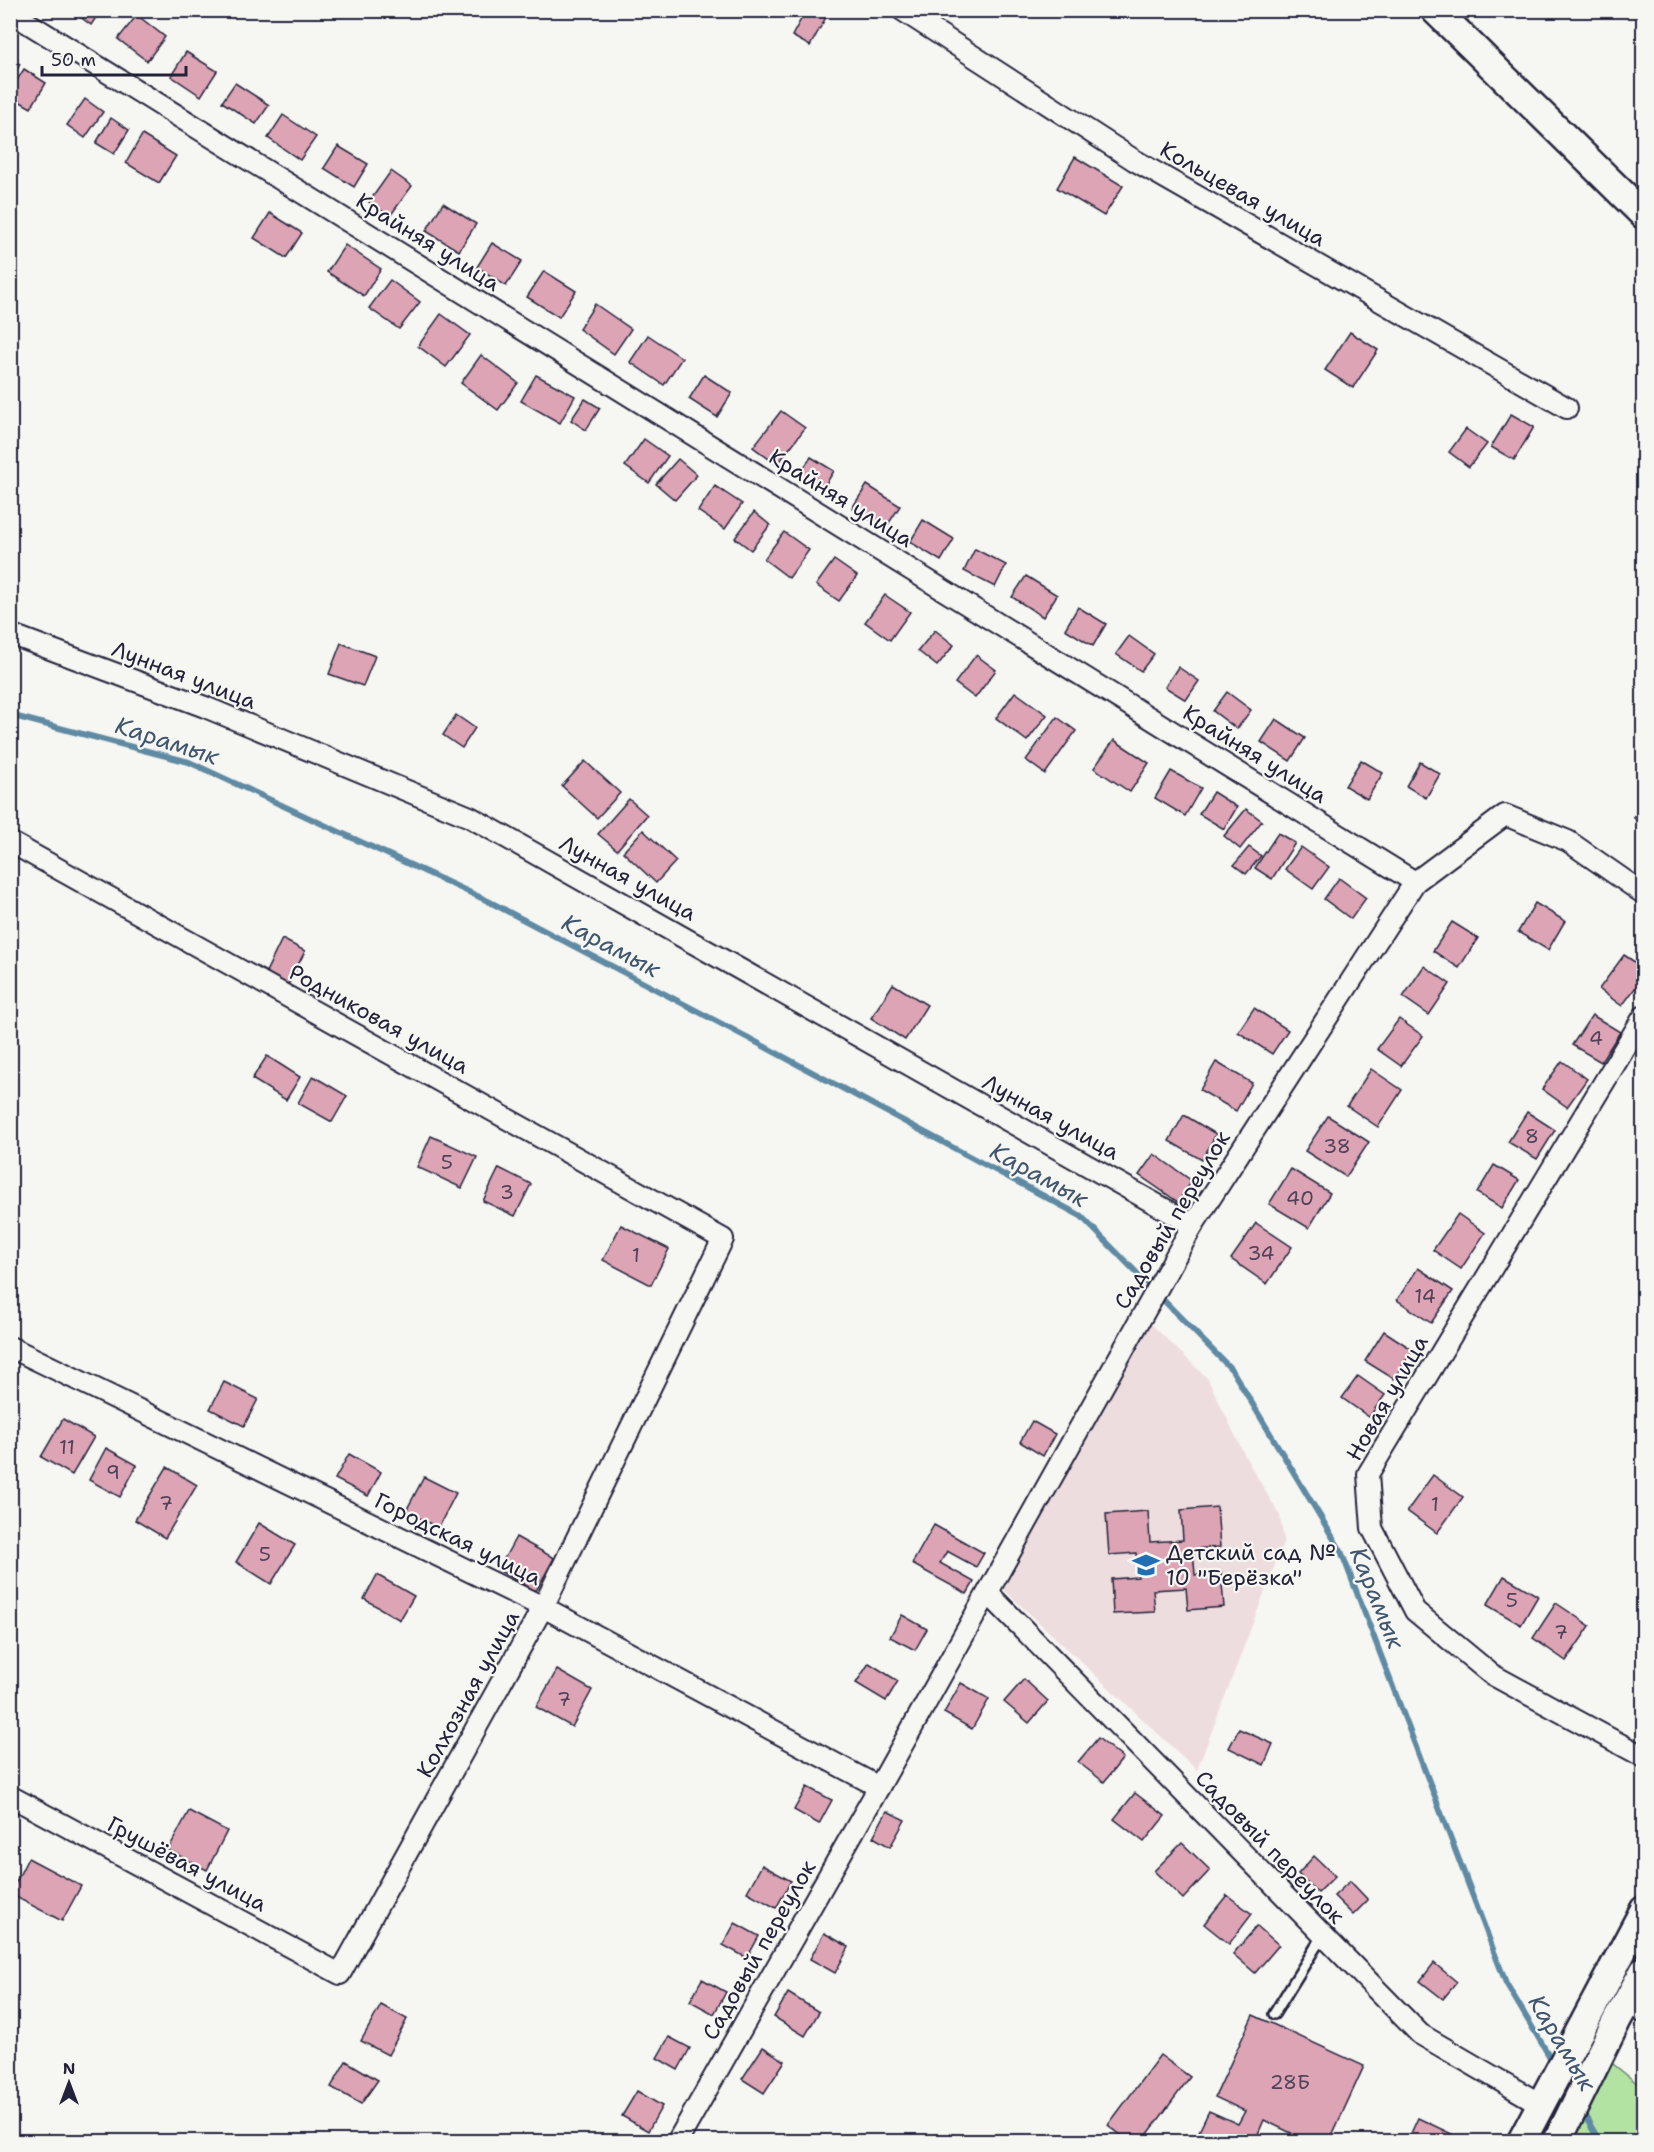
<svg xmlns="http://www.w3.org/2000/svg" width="1654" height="2152" viewBox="0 0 1654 2152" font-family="'Shantell Sans',sans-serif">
  <rect width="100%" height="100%" fill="#f6f6f2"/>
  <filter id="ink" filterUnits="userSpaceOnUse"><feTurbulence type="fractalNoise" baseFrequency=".0167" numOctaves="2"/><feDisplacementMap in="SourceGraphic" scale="12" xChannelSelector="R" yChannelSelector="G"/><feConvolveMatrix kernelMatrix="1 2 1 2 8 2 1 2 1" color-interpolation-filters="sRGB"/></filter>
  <g filter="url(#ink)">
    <path fill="#eedddf" d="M1150,1323L1208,1379L1246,1458L1280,1516L1284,1541L1197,1770L1003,1589Z"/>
    <path fill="#b3e3a3" stroke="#6a826f" stroke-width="1.5" d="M1593,2048L1643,2088V2141L1549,2142Z"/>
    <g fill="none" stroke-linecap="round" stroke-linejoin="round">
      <g stroke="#5f8aa3" stroke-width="6">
        <path d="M10,715L189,762L488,901L754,1041L1081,1216L1232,1370L1341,1551L1506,1983L1554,2064"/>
        <path d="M1582,2111L1600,2142"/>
      </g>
    </g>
    <g fill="#dca4b4" stroke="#22223b" stroke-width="1.5">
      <path d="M71,10H101L91,25Z"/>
      <path d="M806,10H830L810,46L792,36Z"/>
      <path d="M137,15L165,37L147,61L118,39Z"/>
      <path d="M186,52L217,71L201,96L171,76Z"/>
      <path d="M10,59L20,64L10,82Z"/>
      <path d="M24,69L46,83L31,108L10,96V91Z"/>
      <path d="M235,83L269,105L256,124L222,102Z"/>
      <path d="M85,99L103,112L85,138L67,125Z"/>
      <path d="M283,115L316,137L300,160L268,138Z"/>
      <path d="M111,118L129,130L114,154L96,143Z"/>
      <path d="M142,135L176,156L159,183L126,163Z"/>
      <path d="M338,146L368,164L354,187L324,168Z"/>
      <path d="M1075,157L1123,186L1104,216L1057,188Z"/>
      <path d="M391,171L412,186L390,216L369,202Z"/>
      <path d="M443,203L476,224L459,251L426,231Z"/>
      <path d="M270,213L302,233L286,258L254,238Z"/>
      <path d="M492,243L522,261L506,286L477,267Z"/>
      <path d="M345,245L381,269L364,296L327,272Z"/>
      <path d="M544,271L576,291L559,317L527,297Z"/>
      <path d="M390,280L420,302L399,329L369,308Z"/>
      <path d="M595,304L631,329L614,354L579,329Z"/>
      <path d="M441,314L470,335L446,367L418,346Z"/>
      <path d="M1350,332L1378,350L1353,388L1325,370Z"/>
      <path d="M648,335L682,358L664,385L630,362Z"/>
      <path d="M481,355L518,383L498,410L461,383Z"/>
      <path d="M536,375L575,396L560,423L521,401Z"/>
      <path d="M704,375L732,393L717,417L689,399Z"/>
      <path d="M585,399L600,408L586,430L571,420Z"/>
      <path d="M781,411L805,428L777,465L753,447Z"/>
      <path d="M1511,414L1534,427L1514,460L1491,447Z"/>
      <path d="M1466,429L1487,444L1469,467L1449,452Z"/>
      <path d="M644,439L668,456L649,483L625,466Z"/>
      <path d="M811,457L834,471L822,490L799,475Z"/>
      <path d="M678,459L697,475L675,500L656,484Z"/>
      <path d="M867,485L900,506L885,529L852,508Z"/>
      <path d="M715,486L742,504L725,529L698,511Z"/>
      <path d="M754,512L770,525L751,550L735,538Z"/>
      <path d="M923,520L954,539L941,561L910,542Z"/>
      <path d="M784,532L809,550L789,578L764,559Z"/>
      <path d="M975,549L1006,565L995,587L964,571Z"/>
      <path d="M834,560L857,576L839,601L816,585Z"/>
      <path d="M1026,576L1057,595L1043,617L1012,597Z"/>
      <path d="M885,595L910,612L890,640L865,622Z"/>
      <path d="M1078,607L1106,624L1093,646L1065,629Z"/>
      <path d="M935,630L954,645L937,666L918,651Z"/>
      <path d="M1129,636L1154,654L1141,671L1116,654Z"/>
      <path d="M341,643L375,656L363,686L329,674Z"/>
      <path d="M976,655L996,670L975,698L955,683Z"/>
      <path d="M1178,667L1199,681L1186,700L1165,687Z"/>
      <path d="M1015,692L1047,715L1027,741L996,718Z"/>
      <path d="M1227,692L1251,710L1237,729L1213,711Z"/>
      <path d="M456,715L475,728L462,748L443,735Z"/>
      <path d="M1057,717L1076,731L1045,774L1026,760Z"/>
      <path d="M1276,719L1305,738L1290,761L1261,742Z"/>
      <path d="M1114,740L1149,763L1130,792L1094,768Z"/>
      <path d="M1361,760L1383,773L1367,799L1345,786Z"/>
      <path d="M585,761L620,793L597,818L562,786Z"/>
      <path d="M1420,762L1440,774L1426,798L1406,786Z"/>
      <path d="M1171,771L1201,788L1185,816L1155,798Z"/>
      <path d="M1213,792L1237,807L1224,829L1199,814Z"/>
      <path d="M629,799L647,815L617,850L598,834Z"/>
      <path d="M1644,807V827L1633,817Z"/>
      <path d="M1246,809L1262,821L1240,849L1224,836Z"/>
      <path d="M643,830L676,861L656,883L623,852Z"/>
      <path d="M1278,833L1295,843L1272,879L1255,868Z"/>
      <path d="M1249,847L1261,856L1246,874L1234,865Z"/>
      <path d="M1301,847L1329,867L1313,889L1285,869Z"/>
      <path d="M1339,878L1366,898L1351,919L1324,899Z"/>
      <path d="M1535,903L1565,921L1548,950L1518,932Z"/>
      <path d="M1452,922L1478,938L1459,968L1433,951Z"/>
      <path d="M282,939L305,951L288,985L265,974Z"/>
      <path d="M1624,955L1644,968V976L1622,1006L1599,989Z"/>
      <path d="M1424,966L1450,984L1429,1015L1403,997Z"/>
      <path d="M893,984L927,1005L905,1040L871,1018Z"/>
      <path d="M1254,1008L1288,1030L1272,1054L1238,1032Z"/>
      <path d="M1592,1015L1620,1032L1601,1062L1572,1045Z"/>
      <path d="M1399,1019L1423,1036L1401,1066L1377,1049Z"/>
      <path d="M267,1056L300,1077L286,1100L252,1079Z"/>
      <path d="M1562,1061L1587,1079L1567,1107L1542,1089Z"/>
      <path d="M1216,1062L1252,1083L1236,1111L1200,1090Z"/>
      <path d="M1371,1069L1402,1090L1378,1127L1347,1106Z"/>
      <path d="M313,1076L347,1096L332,1122L298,1103Z"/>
      <path d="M1527,1112L1555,1130L1537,1159L1508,1142Z"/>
      <path d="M1184,1115L1216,1134L1202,1160L1169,1141Z"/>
      <path d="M1328,1116L1369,1142L1346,1177L1305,1151Z"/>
      <path d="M431,1136L477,1157L462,1188L417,1167Z"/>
      <path d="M1154,1154L1192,1181L1178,1202L1139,1175Z"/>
      <path d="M1494,1165L1519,1180L1502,1208L1477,1193Z"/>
      <path d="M499,1168L531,1184L515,1216L483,1201Z"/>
      <path d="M1291,1169L1330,1193L1309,1228L1269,1204Z"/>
      <path d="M1458,1214L1485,1233L1461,1269L1433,1250Z"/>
      <path d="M1256,1223L1292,1247L1267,1284L1231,1259Z"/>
      <path d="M621,1225L669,1249L651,1285L603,1260Z"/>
      <path d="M1418,1268L1453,1291L1431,1323L1397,1300Z"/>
      <path d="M1384,1331L1413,1350L1394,1379L1365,1361Z"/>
      <path d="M1358,1376L1385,1395L1369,1417L1342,1398Z"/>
      <path d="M224,1382L258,1399L244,1426L210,1409Z"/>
      <path d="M63,1419L94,1437L72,1475L41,1457Z"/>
      <path d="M1032,1421L1055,1434L1043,1456L1020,1442Z"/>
      <path d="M106,1448L137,1465L120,1497L89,1480Z"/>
      <path d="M349,1454L381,1472L368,1496L335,1479Z"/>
      <path d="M167,1467L197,1485L165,1538L135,1520Z"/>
      <path d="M1433,1475L1463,1497L1437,1533L1407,1511Z"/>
      <path d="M424,1477L456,1493L438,1528L406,1511Z"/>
      <path d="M1217,1507L1220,1547L1193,1549L1195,1575L1221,1573L1224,1607L1188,1610L1186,1588L1153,1590L1155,1612L1113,1614L1111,1579L1138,1577L1136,1553L1109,1555L1106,1514L1148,1511L1150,1542L1183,1540L1181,1510Z"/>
      <path d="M259,1523L295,1545L271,1584L236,1562Z"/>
      <path d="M934,1525L984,1553L976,1567L947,1551L940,1563L974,1582L967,1594L912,1564Z"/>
      <path d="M516,1537L554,1558L536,1591L498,1570Z"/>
      <path d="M377,1575L414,1596L400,1620L364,1599Z"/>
      <path d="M1504,1576L1538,1596L1521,1625L1487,1605Z"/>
      <path d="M1556,1603L1590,1626L1566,1661L1533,1638Z"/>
      <path d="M902,1615L927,1629L915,1650L890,1637Z"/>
      <path d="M869,1663L898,1681L886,1701L856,1683Z"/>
      <path d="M557,1670L592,1690L572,1727L536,1707Z"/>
      <path d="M1024,1679L1048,1701L1029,1723L1004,1702Z"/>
      <path d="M961,1683L989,1699L972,1729L944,1713Z"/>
      <path d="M1239,1729L1273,1744L1264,1765L1229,1748Z"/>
      <path d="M1098,1738L1123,1758L1104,1782L1078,1762Z"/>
      <path d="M807,1787L832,1800L819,1824L794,1810Z"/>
      <path d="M1135,1793L1165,1816L1144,1842L1114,1819Z"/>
      <path d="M189,1811L227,1831L207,1870L168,1850Z"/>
      <path d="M887,1811L905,1820L890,1847L873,1837Z"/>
      <path d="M1182,1843L1210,1870L1183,1899L1154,1871Z"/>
      <path d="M1314,1856L1335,1876L1318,1893L1298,1874Z"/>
      <path d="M28,1858L81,1886L62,1921L10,1894Z"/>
      <path d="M762,1865L791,1881L776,1908L747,1892Z"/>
      <path d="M1350,1881L1368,1900L1353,1915L1334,1896Z"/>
      <path d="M1227,1895L1252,1914L1229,1944L1204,1924Z"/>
      <path d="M735,1923L759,1936L747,1958L723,1945Z"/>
      <path d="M1257,1926L1279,1945L1255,1973L1233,1954Z"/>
      <path d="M824,1933L849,1947L835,1973L810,1959Z"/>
      <path d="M1434,1963L1457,1982L1443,1999L1420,1981Z"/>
      <path d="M702,1979L726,1992L714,2014L690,2001Z"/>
      <path d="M788,1993L819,2012L805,2036L774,2017Z"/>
      <path d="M381,2005L407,2019L388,2055L361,2041Z"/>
      <path d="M1253,2015L1364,2066L1329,2142H1310L1264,2120L1258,2134L1274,2142H1194L1209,2111L1238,2124L1245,2111L1215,2097Z"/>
      <path d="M669,2037L690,2048L678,2070L657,2058Z"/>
      <path d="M763,2047L785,2061L764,2093L742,2079Z"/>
      <path d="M1160,2055L1190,2077L1142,2142H1130L1108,2125Z"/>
      <path d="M346,2061L378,2080L361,2104L331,2087Z"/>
      <path d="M637,2091L662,2106L648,2131L622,2116Z"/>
      <path d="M1418,2118L1454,2135L1451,2142H1407Z"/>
    </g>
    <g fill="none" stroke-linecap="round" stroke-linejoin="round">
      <defs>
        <path id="lane" d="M1274,2014L1323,1935"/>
        <g id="street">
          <path d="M902,10L1134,160L1567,408"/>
          <path d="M10,12L1415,882L1505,815L1568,841L1644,894"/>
          <path d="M10,634L205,707L470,817L1193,1225"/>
          <path d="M10,842L723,1239L543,1607L340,1974L10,1796"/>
          <path d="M1644,1016L1368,1474L1372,1528L1415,1611L1491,1674L1644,1757"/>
          <path d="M10,1347L543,1607L879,1787"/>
          <path d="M988,1593L1420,2034L1542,2105"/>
          <path d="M1629,1998L1644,2013"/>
          <path d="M677,2142L879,1787L1193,1225L1415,882"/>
        </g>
        <g id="secondary">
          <path d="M1435,10L1644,215"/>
          <path d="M1521,2142L1644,1910"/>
          <path d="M1557,2142L1617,2020L1644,1971"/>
        </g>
      </defs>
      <use href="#lane" stroke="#22223b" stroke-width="14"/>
      <use href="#street" stroke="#22223b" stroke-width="24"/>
      <use href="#secondary" stroke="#22223b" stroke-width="32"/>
      <use href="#lane" stroke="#f6f6f2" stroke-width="9"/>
      <use href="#street" stroke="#f6f6f2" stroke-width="20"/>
      <use href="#secondary" stroke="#f6f6f2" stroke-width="27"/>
    </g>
  </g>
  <defs>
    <symbol id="school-bare" viewBox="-9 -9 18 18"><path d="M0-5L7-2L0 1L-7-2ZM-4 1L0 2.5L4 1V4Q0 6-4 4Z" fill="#1f6fb2" stroke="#f6f6f2" stroke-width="2.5" paint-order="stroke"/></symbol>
  </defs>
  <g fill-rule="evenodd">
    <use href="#school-bare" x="1127" y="1546" width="38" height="38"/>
  </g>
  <g text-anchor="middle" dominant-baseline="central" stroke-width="4.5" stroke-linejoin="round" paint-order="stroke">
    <g font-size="20" fill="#504259">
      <text x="1596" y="1038">4</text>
      <text x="1532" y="1136">8</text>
      <text x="1337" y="1146">38</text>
      <text x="447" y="1162">5</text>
      <text x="507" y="1192">3</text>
      <text x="1300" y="1198">40</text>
      <text x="1261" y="1253">34</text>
      <text x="636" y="1255">1</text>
      <text x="1425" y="1296">14</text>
      <text x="67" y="1447">11</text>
      <text x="113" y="1472">9</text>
      <text x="166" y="1503">7</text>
      <text x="1435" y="1504">1</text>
      <text x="265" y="1554">5</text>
      <text x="1512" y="1600">5</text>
      <text x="1561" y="1632">7</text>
      <text x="564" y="1699">7</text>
      <text x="1290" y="2082">28Б</text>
    </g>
    <g font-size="22" fill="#22223b" stroke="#f6f6f2">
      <text transform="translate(1243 194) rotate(30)">Кольцевая улица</text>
      <text transform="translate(428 242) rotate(32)">Крайняя улица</text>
      <text transform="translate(841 498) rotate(32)">Крайняя улица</text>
      <text transform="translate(184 675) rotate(21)">Лунная улица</text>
      <text transform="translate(1255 754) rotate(32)">Крайняя улица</text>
      <text transform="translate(628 878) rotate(29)">Лунная улица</text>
      <text transform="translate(379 1019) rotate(29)">Родниковая улица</text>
      <text transform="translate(1051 1117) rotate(29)">Лунная улица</text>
      <text transform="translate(1172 1220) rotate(-59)">Садовый переулок</text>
      <text transform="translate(1387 1398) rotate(-60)">Новая улица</text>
      <text transform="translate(458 1539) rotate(26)">Городская улица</text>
      <text transform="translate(468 1694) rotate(-61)">Колхозная улица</text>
      <text transform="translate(1270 1847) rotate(46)">Садовый переулок</text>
      <text transform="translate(187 1864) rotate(28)">Грушёвая улица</text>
      <text transform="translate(759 1950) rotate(-60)">Садовый переулок</text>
    </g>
    <g font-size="22" fill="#22223b" stroke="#f6f6f2" text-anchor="start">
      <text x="1166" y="1552">Детский сад №<tspan x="1166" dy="25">10 "Берёзка"</tspan></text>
    </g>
    <g font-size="24" font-style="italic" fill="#40566f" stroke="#f6f6f2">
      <text transform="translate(167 741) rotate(18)">Карамык</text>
      <text transform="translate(611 946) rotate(28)">Карамык</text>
      <text transform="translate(1039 1175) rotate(29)">Карамык</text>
      <text transform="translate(1377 1598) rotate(68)">Карамык</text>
      <text transform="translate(1562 2043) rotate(59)">Карамык</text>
    </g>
  </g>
  <rect width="1654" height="2152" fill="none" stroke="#f6f6f2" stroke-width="36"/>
  <rect x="18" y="18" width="1618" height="2116" fill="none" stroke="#22223b" stroke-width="2" filter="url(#ink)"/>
  <g transform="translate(69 2083)" stroke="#f6f6f2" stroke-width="4.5" paint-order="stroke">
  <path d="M0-4.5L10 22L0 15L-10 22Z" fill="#22223b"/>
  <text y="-9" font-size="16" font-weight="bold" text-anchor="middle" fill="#22223b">N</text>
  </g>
  <path d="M42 66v9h144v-9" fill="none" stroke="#22223b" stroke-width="3"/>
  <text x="51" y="66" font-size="18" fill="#22223b" stroke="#f6f6f2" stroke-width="4.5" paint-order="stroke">50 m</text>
</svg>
